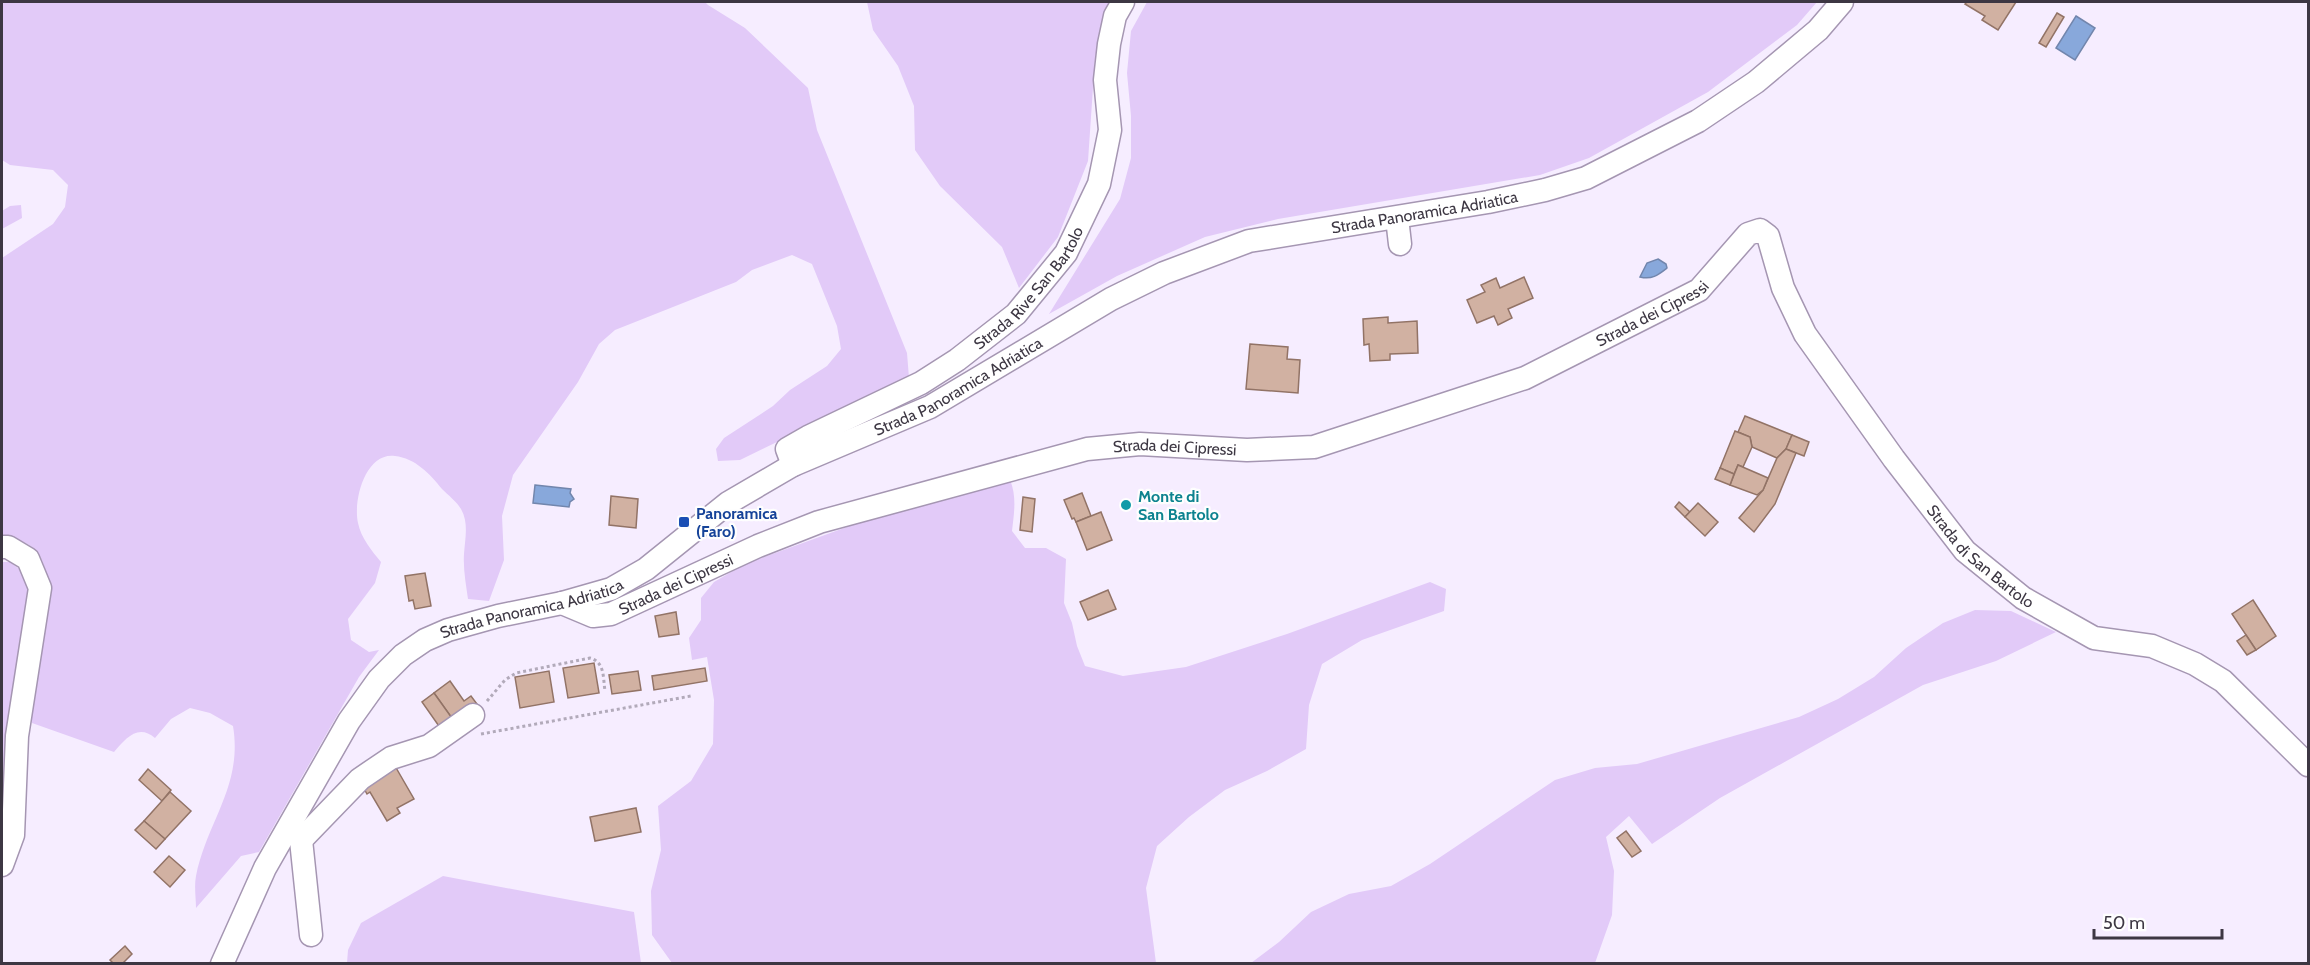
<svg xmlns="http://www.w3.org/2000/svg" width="2310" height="965" viewBox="0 0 2310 965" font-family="Cabin,sans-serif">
  <rect width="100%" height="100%" fill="#f6edff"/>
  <g fill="#e2caf8">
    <path d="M2,2H705L708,5L745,28L808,88L817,130L907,353L909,378L740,460L718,461L716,449L724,438L773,406L790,390L827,366L841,349L837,326L812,264L792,255L752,270L736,282L615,330L599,344L578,382L513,475L502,516L504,560L489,601L468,599C466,584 463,569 464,554C465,539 469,523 461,509C457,502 448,495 442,489C430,474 415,458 395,456C365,452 353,501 358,523C361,538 372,551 381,562L375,583L348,619L351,640L369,652L379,650L359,677L259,852L241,856L196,908C196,898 194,886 196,876C207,821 243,786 233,726L210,713L190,708L171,719L155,738C138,723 125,739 114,752L32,723C31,712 30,701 32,690C37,646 78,538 2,538V258L53,224L65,207L68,185L53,170L10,165L2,160Z"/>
    <path d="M867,2H1111L1102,23L1095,58L1088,161L1058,237L1019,288L1002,247L940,186L915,150L914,106L898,66L873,30Z"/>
    <path d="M1147,2H1817L1797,25L1708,92L1589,158L1540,175L1278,219L1205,237L1117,276L1049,314L1120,199L1131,158V116L1127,73L1131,31Z"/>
    <path d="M21,205L22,218L2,229V211L10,206Z"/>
    <path d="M1010,480C1017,496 1014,514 1012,531L1025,548H1046L1066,559L1064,603L1072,623L1077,646L1085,666L1123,676L1186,667L1287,634L1430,582L1446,589L1444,611L1362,640L1322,664L1309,705L1306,749L1267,771L1225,790L1189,817L1157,846L1146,888L1156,963H672L652,935L651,891L661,850L658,806L691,781L713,744L714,700L707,657L692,660L689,638L701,620V598L714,582L745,564L858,523Z"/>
    <path d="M2,562H10L27,575V604L7,730L2,813Z"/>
    <path d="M1975,610L2011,611L2056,632L1996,661L1923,685L1720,798L1652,844L1629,816L1606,837L1614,871L1612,915L1595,963H1251L1279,942L1311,912L1349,894L1391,886L1430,864L1555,780L1595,768L1637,764L1799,717L1838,699L1874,677L1906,648L1943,623Z"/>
    <path d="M443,876L634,912L641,963H347L348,950L361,923Z"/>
  </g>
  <g fill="#88a8db" stroke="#7286ad" stroke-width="1.5">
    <path d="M2076,16L2095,28L2075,60L2056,48Z"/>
    <path d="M1658,259L1666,264L1667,268C1658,275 1652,280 1640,277L1647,263Z"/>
    <path d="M535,485L571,489L570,493L574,499L570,502L569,507L533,503Z"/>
  </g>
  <g fill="#d1b1a2" stroke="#927366" stroke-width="1.5">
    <path d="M1967,2H2016L1998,30L1982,20L1985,16L1965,4Z"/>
    <path d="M2057,13L2064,17L2046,47L2039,43Z"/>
    <path d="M1524,277L1533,298L1508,309L1512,318L1498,325L1494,316L1477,323L1467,300L1485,292L1481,285L1496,278L1500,288Z"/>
    <path d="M1388,317V323L1417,321L1418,353L1390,354V360L1370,361L1369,344L1364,345L1363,319Z"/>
    <path d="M1250,344L1288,347L1287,359L1300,360L1298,393L1246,389Z"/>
    <path d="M1745,416L1792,435L1786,449L1777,458L1752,447L1750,437L1738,432Z"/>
    <path d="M1735,431L1750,437L1752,447L1743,467L1738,465L1734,474L1720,468Z"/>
    <path d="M1792,435L1809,442L1804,456L1786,449Z"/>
    <path d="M1786,449L1796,453L1775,504L1754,532L1739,518L1763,490L1777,458Z"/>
    <path d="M1738,465L1768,478L1763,490L1757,495L1730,485Z"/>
    <path d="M1720,468L1734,474L1730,485L1715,479Z"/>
    <path d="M1082,493L1091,516L1076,522L1074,518L1072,519L1064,500Z"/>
    <path d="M611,496L638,499L636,528L609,525Z"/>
    <path d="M1023,497L1035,499L1032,532L1020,530Z"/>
    <path d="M1679,502L1690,512L1685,517L1675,507Z"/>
    <path d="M1698,503L1718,522L1705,536L1685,517Z"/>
    <path d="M1101,512L1112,540L1087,550L1076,522Z"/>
    <path d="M425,573L431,606L415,609L413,600L409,601L405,576Z"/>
    <path d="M1108,590L1116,609L1088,620L1080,602Z"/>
    <path d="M2253,600L2276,636L2256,650L2232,614Z"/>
    <path d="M676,612L679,634L659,637L655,616Z"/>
    <path d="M2246,635L2256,650L2247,655L2237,641Z"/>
    <path d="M594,663L599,693L568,698L563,668Z"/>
    <path d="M705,668L707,681L654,690L652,676Z"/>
    <path d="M549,671L554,702L520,708L515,677Z"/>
    <path d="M638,671L641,690L612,694L609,675Z"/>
    <path d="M450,681L464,701L471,696L477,704L454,721L434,693Z"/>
    <path d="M434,693L454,721L441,729L422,702Z"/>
    <path d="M395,766L414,799L397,808L400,813L387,821L370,792L367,794L362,785Z"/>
    <path d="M148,769L171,790L162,801L139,780Z"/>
    <path d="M170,792L191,811L165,839L144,821Z"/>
    <path d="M636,808L641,832L595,841L590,817Z"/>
    <path d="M144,821L165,839L156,849L135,830Z"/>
    <path d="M1626,831L1641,851L1632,857L1617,838Z"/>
    <path d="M169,856L185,870L170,887L154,872Z"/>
    <path d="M125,946L132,954L122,964H114L110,960Z"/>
  </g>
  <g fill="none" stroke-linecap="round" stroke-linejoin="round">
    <defs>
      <g id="minor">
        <path d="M1397,218L1400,244"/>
        <path id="s1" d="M793,465L787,449L808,437L921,383L957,360L1016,314L1066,253L1099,184L1110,130L1105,80L1109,44L1115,16L1123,2"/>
        <path d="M2,547H8L28,559L40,588L17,736L13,835L2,865"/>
        <path id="s2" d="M562,603L593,616L611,614L758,546L819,522L1087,449L1140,444L1247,450L1314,447L1525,378L1699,290L1748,234L1760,230L1768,236L1783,288L1805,334L1894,459L1965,551L2023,598L2094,638L2152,646L2195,664L2223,681L2308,765"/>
        <path d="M294,828L301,840L311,935"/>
        <path d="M301,840L360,779L391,758L429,746L473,715"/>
        <path id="s3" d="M222,964L265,868L349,721L379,679L403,655L425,640L448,630L498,616L562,603L611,589L646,569L728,503L793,465L930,407L1111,299L1164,273L1249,241L1488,202L1545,190L1586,178L1698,121L1756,82L1818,30L1842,2"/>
      </g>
    </defs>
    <use href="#minor" stroke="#a596b2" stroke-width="25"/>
    <g stroke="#b2aaba" stroke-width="3" stroke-dasharray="3 3" stroke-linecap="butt">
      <path d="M487,701L505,680L516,673L590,658C605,662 603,678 605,691"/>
      <path d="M481,734L691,696"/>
    </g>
    <use href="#minor" stroke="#fff" stroke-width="22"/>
  </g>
  <circle fill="#0f9aa8" stroke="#fefefe" stroke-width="2" cx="1126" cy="505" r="6"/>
  <rect fill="#1a4fb4" stroke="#fefefe" stroke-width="2" x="678" y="516" width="12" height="12" rx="3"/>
  <g text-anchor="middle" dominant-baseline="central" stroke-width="4.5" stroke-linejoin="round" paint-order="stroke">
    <g font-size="16" fill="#3d3743" stroke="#fefefe">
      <text stroke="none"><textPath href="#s3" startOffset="1488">Strada Panoramica Adriatica</textPath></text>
      <text stroke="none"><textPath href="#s1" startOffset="312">Strada Rive San Bartolo</textPath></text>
      <text stroke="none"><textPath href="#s2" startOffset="1149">Strada dei Cipressi</textPath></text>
      <text stroke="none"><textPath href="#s3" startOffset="984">Strada Panoramica Adriatica</textPath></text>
      <text stroke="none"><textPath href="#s2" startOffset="645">Strada dei Cipressi</textPath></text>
      <text stroke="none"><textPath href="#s2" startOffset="1688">Strada di San Bartolo</textPath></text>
      <text stroke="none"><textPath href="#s2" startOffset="123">Strada dei Cipressi</textPath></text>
      <text stroke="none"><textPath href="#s3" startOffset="498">Strada Panoramica Adriatica</textPath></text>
    </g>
    <g font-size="16" font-weight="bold" fill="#0d838f" stroke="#fefefe" text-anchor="start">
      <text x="1138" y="496">Monte di<tspan x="1138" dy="18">San Bartolo</tspan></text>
    </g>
    <g font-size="16" font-weight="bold" fill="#164399" stroke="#fefefe" text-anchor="start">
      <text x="696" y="513">Panoramica<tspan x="696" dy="18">(Faro)</tspan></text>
    </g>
  </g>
  <rect width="2310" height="965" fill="none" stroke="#3d3743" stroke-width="6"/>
  <path d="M2094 929v9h128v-9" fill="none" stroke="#3d3743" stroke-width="3"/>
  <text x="2103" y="929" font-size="18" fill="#3d3743" stroke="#fefefe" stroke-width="4.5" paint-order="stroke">50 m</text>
</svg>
